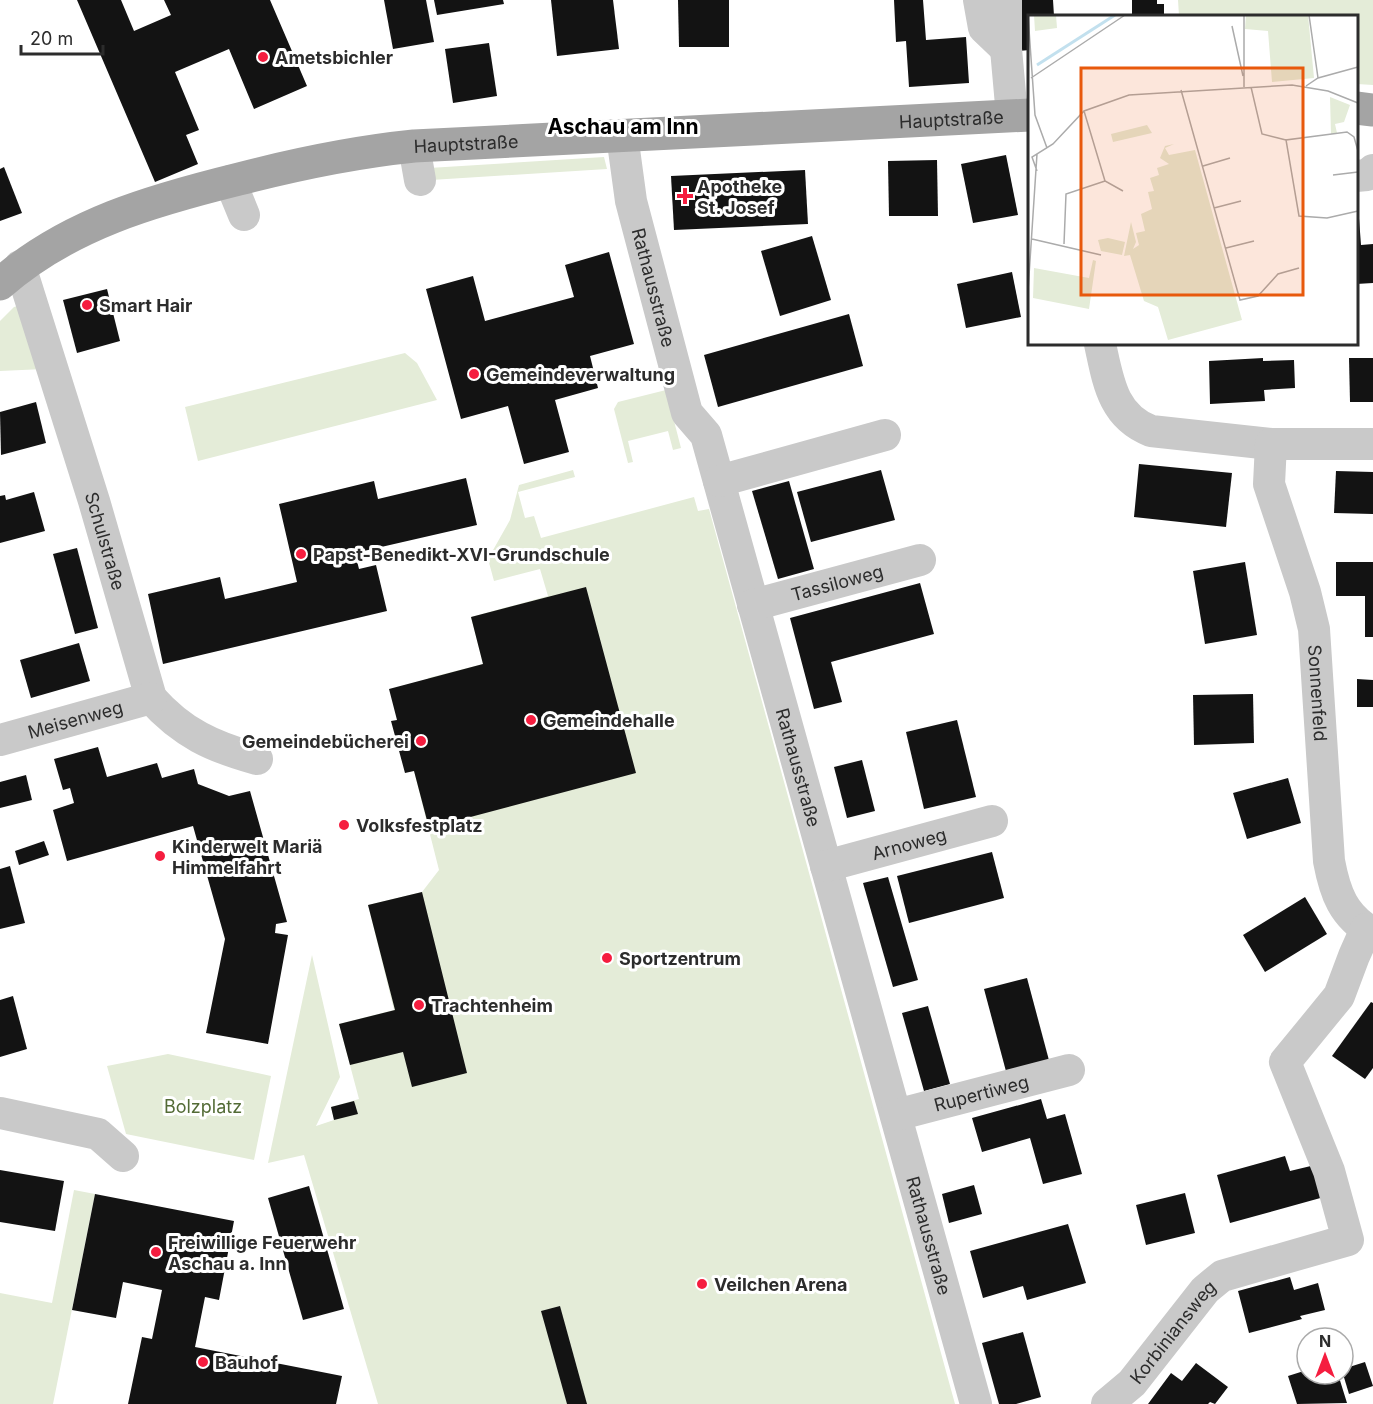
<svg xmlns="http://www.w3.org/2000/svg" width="1373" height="1404" viewBox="0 0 1373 1404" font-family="Inter,sans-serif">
  <rect width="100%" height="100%" fill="#fff"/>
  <g fill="#e4ecd8">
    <path d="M1178,0H1373V85L1357,84L1356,16H1179Z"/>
    <path d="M604,157L607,169L431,180L429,168Z"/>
    <path d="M21,305L44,369L0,371V321L14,307Z"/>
    <path d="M405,353L417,363L437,400L198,461L185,407Z"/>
    <path d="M666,390L681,448L673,450L668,431L628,441L633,462L628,463L614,409L618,402Z"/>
    <path d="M573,470L575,477L518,492L525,518L534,516L541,538L694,497L698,511L709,509L955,1404H378L304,1155L268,1163L312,955L340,1077L316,1126L334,1120L331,1107L359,1099L339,1024L394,1010L368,905L422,892L439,870L414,771L450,761L428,678L483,664L471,617L548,596L540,569L494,581L488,559L510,520L519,485Z"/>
    <path d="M168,1054L271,1076L254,1160L126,1134L107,1066Z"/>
    <path d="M74,1190L95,1194L53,1404H0V1293L52,1303Z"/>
  </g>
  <g fill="#131313">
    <path d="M77,0H121L134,31L171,15L164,0H270L307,86L254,109L229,49L175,72L199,130L186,135L198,164L155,182Z"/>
    <path d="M384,0H426L434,42L393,49Z"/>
    <path d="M434,0H503L504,4L437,15Z"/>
    <path d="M551,0H613L619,49L557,56Z"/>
    <path d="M678,0H729V47H679Z"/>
    <path d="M894,0H923L926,40L966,37L969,83L909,87L906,41L896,42Z"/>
    <path d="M1016,0H1053L1054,16H1030V50L1018,51Z"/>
    <path d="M1132,0H1157V4H1164V16H1132Z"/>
    <path d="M489,43L497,96L453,103L445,49Z"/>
    <path d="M1006,155L1018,215L973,223L961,164Z"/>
    <path d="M937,160L938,216H889L888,161Z"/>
    <path d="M4,167L22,213L0,221V169Z"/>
    <path d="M805,170L808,224L674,230L671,176Z"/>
    <path d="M1356,205H1358L1361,245L1373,244V283L1356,284Z"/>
    <path d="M812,236L831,300L780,316L761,251Z"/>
    <path d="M609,252L634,344L590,356L598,388L555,400L569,452L524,464L508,406L461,419L426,289L473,276L485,321L574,297L565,265Z"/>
    <path d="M1012,272L1021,317L966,328L957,284Z"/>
    <path d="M107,289L120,341L77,353L63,300Z"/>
    <path d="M849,314L863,366L718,407L704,355Z"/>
    <path d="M1263,358V361L1294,360L1295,388L1264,390L1265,401L1210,404L1209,361Z"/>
    <path d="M1349,358H1373V402H1350Z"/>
    <path d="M36,402L46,443L1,455L0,412Z"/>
    <path d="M1139,464L1232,473L1226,527L1134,517Z"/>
    <path d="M881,470L895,520L811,542L797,492Z"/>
    <path d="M1336,471L1373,472V514L1334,513Z"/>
    <path d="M466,478L477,525L355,553L359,569L376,565L387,611L163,664L148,594L220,577L225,599L297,582L279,504L374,481L378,499Z"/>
    <path d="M789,481L814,569L778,579L752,491Z"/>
    <path d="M34,492L45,531L0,543V496L5,495L6,500Z"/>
    <path d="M77,548L98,628L75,634L53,554Z"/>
    <path d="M1245,562L1257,635L1205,644L1193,571Z"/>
    <path d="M1336,562H1373V637H1365V596H1336Z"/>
    <path d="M920,583L934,634L831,662L842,702L814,709L790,618Z"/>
    <path d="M586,587L636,773L429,828L414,771L405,773L391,721L397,720L389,689L483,664L471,617Z"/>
    <path d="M79,643L90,681L31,698L20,660Z"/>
    <path d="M1357,679L1373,680V707H1357Z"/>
    <path d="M1253,694L1254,743L1194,745L1193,695Z"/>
    <path d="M957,720L976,797L924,809L906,732Z"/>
    <path d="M98,747L107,777L157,763L162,778L194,769L198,784L229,796L250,791L287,922L276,924L275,933L288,935L268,1044L206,1033L225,939L193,826L67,861L53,810L74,803L70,788L63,790L54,759Z"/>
    <path d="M862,760L875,811L847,818L834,767Z"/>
    <path d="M26,775L32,800L0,808V782Z"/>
    <path d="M1288,778L1301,823L1247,839L1233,793Z"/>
    <path d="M44,841L49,855L19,865L15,851Z"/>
    <path d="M992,852L1004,898L909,923L897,876Z"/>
    <path d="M10,866L25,923L0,929V869Z"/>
    <path d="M888,877L918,980L893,987L863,883Z"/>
    <path d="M422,892L467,1073L412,1087L403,1052L350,1065L339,1024L395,1010L368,905Z"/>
    <path d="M1305,897L1327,934L1265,972L1243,935Z"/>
    <path d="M1027,978L1050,1064L1007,1075L984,989Z"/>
    <path d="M13,996L27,1049L0,1057V1000Z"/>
    <path d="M1371,1002L1373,1003V1068L1365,1079L1332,1056Z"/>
    <path d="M928,1006L950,1084L924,1091L902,1013Z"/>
    <path d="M1041,1099L1047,1119L1065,1114L1082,1174L1043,1184L1030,1138L982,1152L972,1118Z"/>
    <path d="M354,1101L358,1114L334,1120L331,1107Z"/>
    <path d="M1285,1156L1290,1171L1315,1165L1324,1197L1230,1223L1217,1175Z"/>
    <path d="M0,1170L64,1181L55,1231L0,1222Z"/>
    <path d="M974,1185L982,1214L949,1223L942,1194Z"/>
    <path d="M309,1186L344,1309L303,1320L268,1198Z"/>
    <path d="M1185,1193L1195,1233L1146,1245L1136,1205Z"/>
    <path d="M95,1194L234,1221L219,1300L205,1297L195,1347L342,1376L336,1404H128L142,1337L152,1339L162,1290L123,1282L116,1318L72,1310Z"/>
    <path d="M1068,1224L1086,1283L1027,1300L1023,1286L983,1298L970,1251Z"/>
    <path d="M1290,1277L1294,1290L1318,1283L1325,1310L1300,1316L1302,1319L1249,1333L1238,1291Z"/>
    <path d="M560,1306L587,1404H567L541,1311Z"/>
    <path d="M1023,1332L1041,1397L1016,1404H999L982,1343Z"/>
    <path d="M1365,1362L1373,1386L1349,1394L1343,1374V1369Z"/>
    <path d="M1196,1363L1228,1387L1215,1404L1210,1402L1208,1404H1148L1171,1373L1182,1381Z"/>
    <path d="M1307,1370V1374H1338L1347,1403L1297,1404L1288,1376Z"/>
  </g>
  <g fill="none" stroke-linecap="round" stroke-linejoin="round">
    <g stroke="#c9c9c9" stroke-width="32">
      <path d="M979,0L984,28L1006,49"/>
      <path d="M1006,0V49L1012,116"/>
      <path id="s1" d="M622,135L631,201L687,413L706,435L976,1404"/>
      <path d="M414,146L420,180"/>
      <path d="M1356,176L1367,175L1373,170"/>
      <path d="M230,181L244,215"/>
      <path id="s2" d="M20,266L94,501L151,698C182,733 213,747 257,759"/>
      <path d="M1100,344C1108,380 1112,416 1151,431L1271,444"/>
      <path id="s3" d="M1373,444H1271L1269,484L1305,592L1314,629L1329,861C1335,893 1343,916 1373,933"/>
      <path d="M719,481L885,435"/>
      <path id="s4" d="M753,605L920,560"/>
      <path id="s5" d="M0,740L151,698"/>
      <path id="s6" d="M826,866L992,821"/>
      <path d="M0,1113L98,1134L123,1156"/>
      <path id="s7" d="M896,1115L1069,1070"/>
      <path id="s8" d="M1107,1404L1132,1383L1205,1290L1222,1276L1348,1240L1329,1171L1285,1062L1339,996L1354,956L1366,929"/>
    </g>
    <g stroke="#a4a4a4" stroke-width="33">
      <path d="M1356,108L1373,110"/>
      <path id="s9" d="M0,284C68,224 154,200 239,179C297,164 355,152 414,146L1030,115"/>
    </g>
  </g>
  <g fill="#f51d3f" stroke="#fff" stroke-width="2">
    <circle cx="263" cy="57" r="6"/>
    <path d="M682 187h6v6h6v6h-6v6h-6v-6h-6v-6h6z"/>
    <circle cx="87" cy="305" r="6"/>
    <circle cx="474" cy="374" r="6"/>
    <circle cx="301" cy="554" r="6"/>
    <circle cx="531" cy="720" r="6"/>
    <circle cx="421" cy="741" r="6"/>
    <circle cx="344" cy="825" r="6"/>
    <circle cx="160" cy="856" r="6"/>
    <circle cx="607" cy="958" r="6"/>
    <circle cx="419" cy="1005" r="6"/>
    <circle cx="156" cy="1252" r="6"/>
    <circle cx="702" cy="1284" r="6"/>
    <circle cx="203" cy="1362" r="6"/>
  </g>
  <g text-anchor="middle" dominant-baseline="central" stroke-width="6" stroke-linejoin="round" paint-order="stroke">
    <g font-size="18" font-weight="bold" fill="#2c2c2c" stroke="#fff" text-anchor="start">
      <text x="275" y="57">Ametsbichler</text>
      <text x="697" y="186">Apotheke<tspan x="697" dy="21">St. Josef</tspan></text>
      <text x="99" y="305">Smart Hair</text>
      <text x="486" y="374">Gemeindeverwaltung</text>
      <text x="313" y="554">Papst-Benedikt-XVI-Grundschule</text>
      <text x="543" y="720">Gemeindehalle</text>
      <text x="409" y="741" text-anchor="end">Gemeindebücherei</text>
      <text x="356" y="825">Volksfestplatz</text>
      <text x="172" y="846">Kinderwelt Mariä<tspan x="172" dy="21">Himmelfahrt</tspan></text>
      <text x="619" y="958">Sportzentrum</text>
      <text x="431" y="1005">Trachtenheim</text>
      <text x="168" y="1242">Freiwillige Feuerwehr<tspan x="168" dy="21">Aschau a. Inn</tspan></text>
      <text x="714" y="1284">Veilchen Arena</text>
      <text x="215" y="1362">Bauhof</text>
    </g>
    <g font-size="18" fill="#2c2c2c" stroke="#fff">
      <text stroke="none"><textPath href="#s9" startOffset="980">Hauptstraße</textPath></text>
      <text stroke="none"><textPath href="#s9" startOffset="494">Hauptstraße</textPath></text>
      <text stroke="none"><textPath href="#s1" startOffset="156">Rathausstraße</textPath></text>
      <text stroke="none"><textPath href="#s2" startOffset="288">Schulstraße</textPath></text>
      <text stroke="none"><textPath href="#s4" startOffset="87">Tassiloweg</textPath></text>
      <text stroke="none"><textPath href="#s3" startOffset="358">Sonnenfeld</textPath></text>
      <text stroke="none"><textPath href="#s5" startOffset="78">Meisenweg</textPath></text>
      <text stroke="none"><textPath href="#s1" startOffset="660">Rathausstraße</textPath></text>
      <text stroke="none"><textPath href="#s6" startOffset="86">Arnoweg</textPath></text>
      <text stroke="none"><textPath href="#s7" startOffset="88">Rupertiweg</textPath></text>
      <text stroke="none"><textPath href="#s1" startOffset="1146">Rathausstraße</textPath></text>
      <text stroke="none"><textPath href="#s8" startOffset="98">Korbiniansweg</textPath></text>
    </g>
    <g font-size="18" fill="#536b36" stroke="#fff">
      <text x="203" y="1106">Bolzplatz</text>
    </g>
    <g font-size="21" font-weight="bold" fill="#000" stroke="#fff">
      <text x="623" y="126">Aschau am Inn</text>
    </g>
  </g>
  <g transform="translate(1028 15)">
    <rect width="330" height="330" fill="#fff"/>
    <path d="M6,0H28L29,13L7,16ZM218,0H280L286,63L244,67L240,16L217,14ZM302,82L322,90L316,107L307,109L309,118L303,119ZM119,110L124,118L85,127L83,119ZM146,129L137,133L141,140L167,135L214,305L140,325L130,292L116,286L102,240L96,241L103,207L108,227L105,234L111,230L108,218L117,216L113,199L124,194L120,177L126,176L122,163L131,160L129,153L141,149L132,143L137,131ZM80,223L97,227L94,240L73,236L70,225ZM65,245L68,246L61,294L5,283L6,253L61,263Z" fill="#e4ecd8"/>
    <path fill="none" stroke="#c2e0ee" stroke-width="3" d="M9,50L87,0"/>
    <path fill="none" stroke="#ababab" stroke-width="1.5" d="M0,0L7,100L19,133M216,0V72M281,0L290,63M204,11L215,61M3,63L97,0M278,71L290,63L330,52M223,72L234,119L258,125M153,75L212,285L230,281L250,259L271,253M56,96L77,166L95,176M330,136L326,122L319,117L258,125L271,201L299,203L330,196M175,151L202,143M9,156L4,142L25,129L56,96L101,80L264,70L300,76L330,88M305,160L330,157M186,193L213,186M4,224L73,240M36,229L38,179L77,166M198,233L226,226M0,276L9,139"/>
    <path fill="#e8590c" fill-opacity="0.15" stroke="#e8590c" stroke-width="3" d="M53,53H275V280H53Z"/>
    <rect width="330" height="330" fill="none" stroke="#2c2c2c" stroke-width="3"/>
  </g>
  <g transform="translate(1325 1356)"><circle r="28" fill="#ffffff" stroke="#ababab" stroke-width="1.5"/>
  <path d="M0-4.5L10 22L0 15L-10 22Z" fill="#f51d3f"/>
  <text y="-9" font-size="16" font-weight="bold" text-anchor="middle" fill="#2c2c2c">N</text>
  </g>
  <path d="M21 45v9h82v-9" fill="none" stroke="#2c2c2c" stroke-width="3"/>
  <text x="30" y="45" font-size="18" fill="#2c2c2c" stroke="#ffffff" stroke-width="4.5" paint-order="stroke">20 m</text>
</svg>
